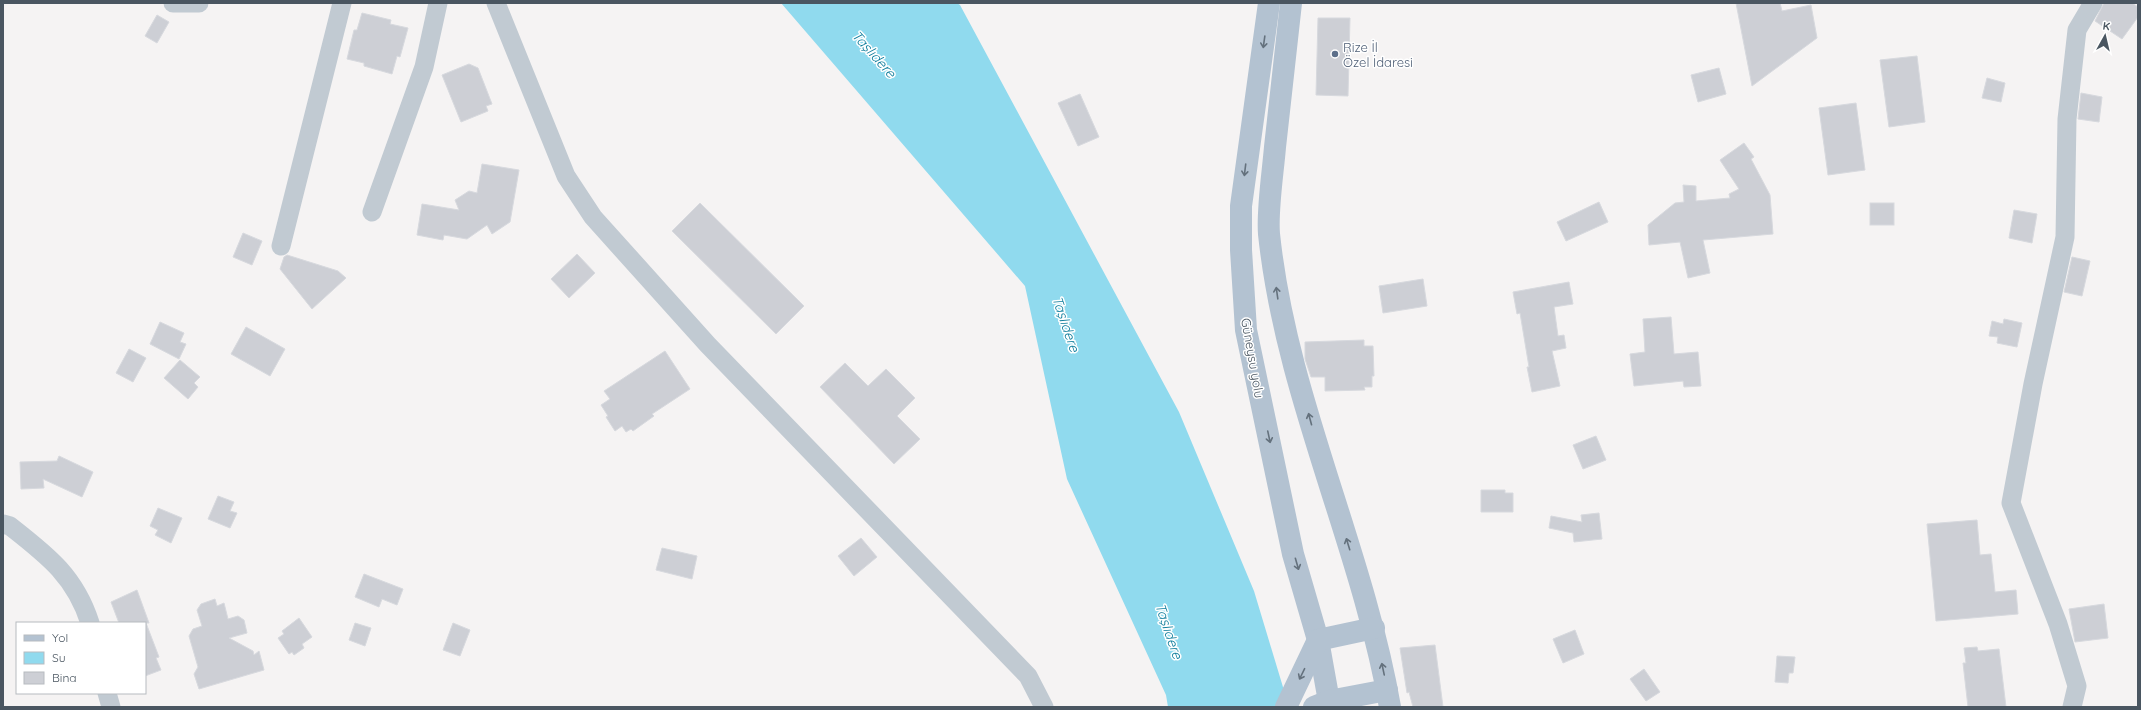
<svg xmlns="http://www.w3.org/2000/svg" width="2141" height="710" viewBox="0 0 2141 710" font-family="Quicksand,sans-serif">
  <rect width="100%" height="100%" fill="#f5f3f3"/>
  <path fill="#90daee" d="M781,3H957L960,5L1179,412L1254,591L1289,707H1168L1166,695L1067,479L1025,286Z"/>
  <g fill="#cdcfd5" stroke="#d7d9de">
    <path d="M1736,3H1780L1782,11L1811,5L1817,38L1752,86Z"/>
    <path d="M2104,3H2132L2138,7V17L2122,39L2095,21Z"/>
    <path d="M362,13L391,20L390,24L408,28L400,57L397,56L392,74L364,66V63L347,59L354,30H357Z"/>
    <path d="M157,15L169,22L157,43L145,36Z"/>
    <path d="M1318,18H1350L1348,96L1316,95Z"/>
    <path d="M1917,56L1925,122L1889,127L1880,60Z"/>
    <path d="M469,64L478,68L492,104L486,106L488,111L461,122L442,75Z"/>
    <path d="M1719,68L1726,94L1698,102L1691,75Z"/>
    <path d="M1987,78L2005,83L2001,102L1982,98Z"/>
    <path d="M2081,93L2102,97L2099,122L2078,119Z"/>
    <path d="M1080,94L1099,137L1078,146L1058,103Z"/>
    <path d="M1856,103L1865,170L1828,175L1819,108Z"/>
    <path d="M1744,143L1754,157L1751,159L1770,195L1773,234L1703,240L1710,273L1688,278L1680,242L1649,245L1648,225L1675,203L1684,202L1683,185L1696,186V201L1730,198L1729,194L1739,189L1720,160Z"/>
    <path d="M482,164L519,170L510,222L492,234L487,225L467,239L444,235L443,240L417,235L422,204L459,210L455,200L469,191L477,193Z"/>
    <path d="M1599,202L1608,222L1566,241L1557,222Z"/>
    <path d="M700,203L804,306L776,334L672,231Z"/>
    <rect x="1870" y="203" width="24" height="22"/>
    <path d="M2014,210L2037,214L2032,243L2009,238Z"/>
    <path d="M243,233L262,241L252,265L233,257Z"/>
    <path d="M577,254L595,273L569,298L551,279Z"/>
    <path d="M287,255L338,271L346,278L312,309L280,269L284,257Z"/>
    <path d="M2072,257L2090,261L2082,296L2064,292Z"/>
    <path d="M1423,279L1427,306L1383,313L1379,286Z"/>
    <path d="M1569,282L1573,304L1554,307L1558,336L1564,335L1566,348L1552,351L1560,386L1532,392L1527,367H1529L1520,313L1517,314L1513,292Z"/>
    <path d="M1671,317L1674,354L1698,352L1701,386L1684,387L1683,381L1634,386L1630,354L1645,352L1643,319Z"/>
    <path d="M2004,319L2022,323L2017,347L1997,343L1998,337L1989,336L1992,321L2003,324Z"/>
    <path d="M160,322L184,333L180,342L186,344L179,359L150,344Z"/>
    <path d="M246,327L285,349L270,376L231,354Z"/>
    <path d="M1364,340V346H1373L1374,376H1372V387H1364L1365,390L1325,391V377H1311L1305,359V342Z"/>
    <path d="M129,349L146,358L133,382L116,373Z"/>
    <path d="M665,351L690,389L652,414L654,416L633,431L631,429L626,432L622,426L615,431L606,417L608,416L601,405L610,399L604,391Z"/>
    <path d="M180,360L200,377L194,383L198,387L188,399L164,378Z"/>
    <path d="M845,363L868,386L886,369L915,398L897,416L920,439L894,464L820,387Z"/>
    <path d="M1596,436L1606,460L1583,469L1573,445Z"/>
    <path d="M59,456L93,472L82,497L43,479L44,488L21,489L20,462L57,461Z"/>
    <path d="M1481,490H1505V493H1513V512H1481Z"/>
    <path d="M218,496L234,502L230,511L237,513L230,528L208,519Z"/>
    <path d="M158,508L182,518L171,543L155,535L158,530L150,526Z"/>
    <path d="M1599,513L1602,539L1574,542L1573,533L1549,528L1551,516L1582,522L1581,515Z"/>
    <path d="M1977,520L1980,555L1991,554L1995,592L2016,590L2018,614L1936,621L1927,524Z"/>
    <path d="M861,538L877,557L854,576L838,556Z"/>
    <path d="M662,548L697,556L692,579L656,570Z"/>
    <path d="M364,574L403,589L397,605L382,599L379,607L355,597Z"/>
    <path d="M137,590L149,623H119L111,602Z"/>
    <path d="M215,599L217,606L224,603L228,619L238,616L244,620L247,633L229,638L253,651L254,655L259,651L264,670L199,689L194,674L198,667L189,636L193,629L202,626L197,610L201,604Z"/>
    <path d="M2104,604L2108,638L2075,642L2069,609Z"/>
    <path d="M299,618L312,637L302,644L304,648L294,655L292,652L289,654L278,638L284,634L282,631Z"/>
    <path d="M146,623L159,657L156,658L161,670L145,676Z"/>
    <path d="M355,623L371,628L365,646L349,640Z"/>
    <path d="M453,623L470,630L460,656L443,650Z"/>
    <path d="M1575,630L1584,654L1563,663L1553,639Z"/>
    <path d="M1435,645L1443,707H1413L1409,692L1407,693L1400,648Z"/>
    <path d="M1977,647L1978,651L1999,649L2006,707H1968L1963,663H1966L1964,648Z"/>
    <path d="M1777,656L1795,657L1793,673H1789L1788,683L1775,682Z"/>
    <path d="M1644,669L1660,692L1646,701L1630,679Z"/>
  </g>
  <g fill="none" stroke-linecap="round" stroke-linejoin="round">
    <g stroke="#c1cad2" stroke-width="19">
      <path d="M173,3H199"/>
      <path d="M496,3L566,176L593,217L708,345L1028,676L1044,707"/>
      <path d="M372,212L424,67L438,3"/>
      <path d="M281,246L342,3"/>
      <path d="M3,524L10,526C47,555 75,576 90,623"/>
      <path d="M107,693L111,707"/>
      <path d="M2072,707L2077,686L2058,624L2011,503L2033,384L2065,237L2067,119L2077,30L2093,3"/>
    </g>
    <g stroke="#b3c2d1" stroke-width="22">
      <path d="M1269,3L1241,206V250L1246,330L1293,554L1318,640L1330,707"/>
      <path d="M1291,3C1286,51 1280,99 1275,147C1273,172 1267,210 1269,234C1286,397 1362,546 1390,707"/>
      <path d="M1286,707L1318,640L1374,628"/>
      <path d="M1314,707L1329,701L1387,690"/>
    </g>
  </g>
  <defs><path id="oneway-shaft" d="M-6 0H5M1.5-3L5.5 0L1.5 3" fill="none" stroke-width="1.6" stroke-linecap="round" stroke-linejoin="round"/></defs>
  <g stroke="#64717d">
    <use href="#oneway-shaft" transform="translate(1264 42) rotate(98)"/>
    <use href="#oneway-shaft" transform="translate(1245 170) rotate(97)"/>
    <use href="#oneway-shaft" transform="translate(1277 293) rotate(-98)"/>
    <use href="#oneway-shaft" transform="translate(1310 419) rotate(-105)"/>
    <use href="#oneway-shaft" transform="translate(1269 437) rotate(78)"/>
    <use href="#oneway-shaft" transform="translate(1348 544) rotate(-107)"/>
    <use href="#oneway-shaft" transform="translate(1297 564) rotate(74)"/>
    <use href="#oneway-shaft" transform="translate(1383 669) rotate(-102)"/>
    <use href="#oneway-shaft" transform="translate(1302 674) rotate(116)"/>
  </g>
  <circle fill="#5c6f8a" stroke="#fff" stroke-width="1.5" cx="1335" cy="54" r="4"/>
  <g text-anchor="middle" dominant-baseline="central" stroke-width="3" stroke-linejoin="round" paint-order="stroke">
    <g font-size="13" fill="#4e5e75" stroke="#fff" text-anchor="start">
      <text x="1343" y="47">Rize İl<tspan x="1343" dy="15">Özel İdaresi</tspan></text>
    </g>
    <g font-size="13" fill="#4a5661" stroke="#fff">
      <text transform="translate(1253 358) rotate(80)">Güneysu yolu</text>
    </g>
    <g font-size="14" font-style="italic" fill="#0c7c9b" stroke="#fff">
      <text transform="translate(874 54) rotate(48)">Taşlıdere</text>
      <text transform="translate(1066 324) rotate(71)">Taşlıdere</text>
      <text transform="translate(1169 631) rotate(71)">Taşlıdere</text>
    </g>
  </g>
  <rect width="2141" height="710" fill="none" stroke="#4a5661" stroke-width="8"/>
  <rect x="16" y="622" width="130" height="72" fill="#ffffff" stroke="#b7bbc0"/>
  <rect x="24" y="635" width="20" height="6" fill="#b3c2d1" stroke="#b7bbc0"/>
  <text x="52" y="642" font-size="12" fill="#4a5661">Yol</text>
  <rect x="24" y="652" width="20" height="12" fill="#90daee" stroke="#b7bbc0"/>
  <text x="52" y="662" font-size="12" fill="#4a5661">Su</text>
  <rect x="24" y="672" width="20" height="12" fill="#cdcfd5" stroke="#b7bbc0"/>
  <text x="52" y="682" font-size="12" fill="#4a5661">Bina</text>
  <g transform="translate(2105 36) rotate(8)" stroke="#ffffff" stroke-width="3" paint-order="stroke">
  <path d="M0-3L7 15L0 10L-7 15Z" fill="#4a5661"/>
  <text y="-6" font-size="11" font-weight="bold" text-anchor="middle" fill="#4a5661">K</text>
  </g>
</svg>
